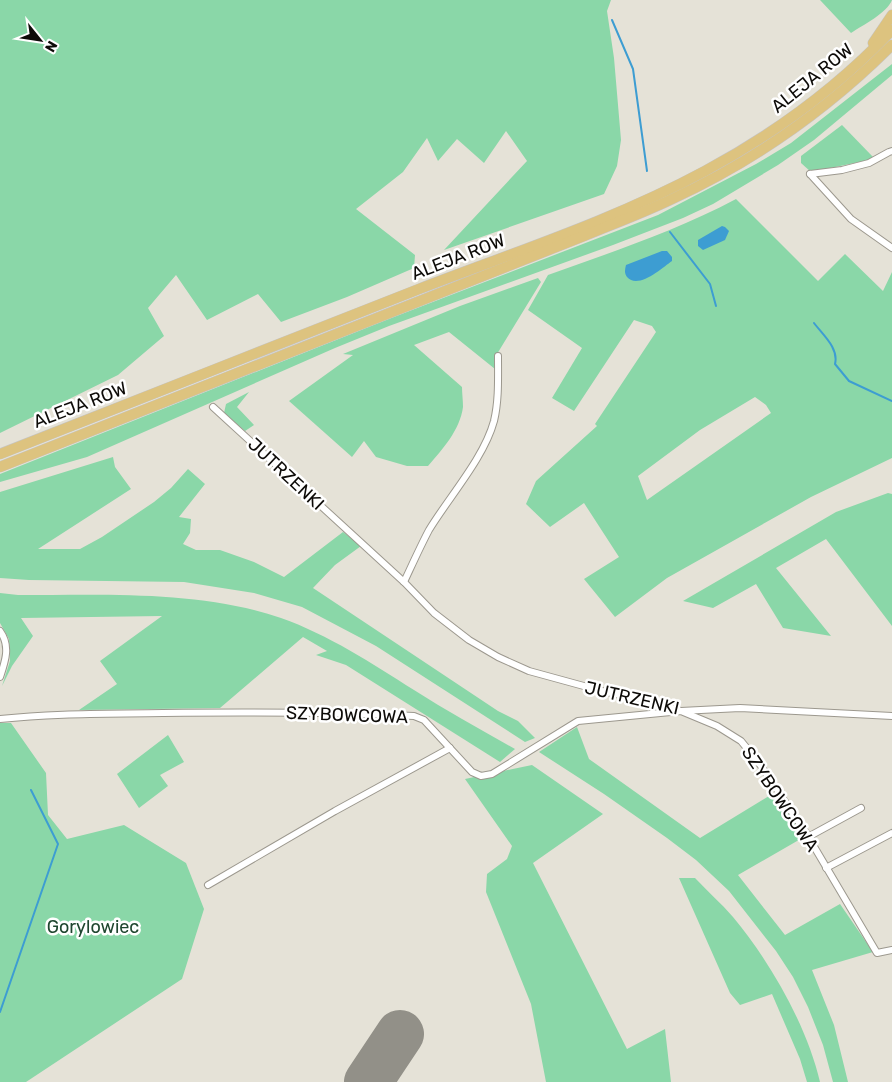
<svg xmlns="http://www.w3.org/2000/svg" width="892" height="1082" viewBox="0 0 892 1082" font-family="Rubik,sans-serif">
  <rect width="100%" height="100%" fill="#e5e2d7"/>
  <g fill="#8ad7a8" fill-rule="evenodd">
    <path d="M0,0H611L607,11L614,58L621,140L617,166L604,194L444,250L527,161L506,131L484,163L457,139L438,161L427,138L403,172L356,209L415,255L414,268L347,297L281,322L258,294L207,320L176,275L148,308L164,336L118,375L0,433Z"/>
    <path d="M820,0H892C887,13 863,25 851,33Z"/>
    <path d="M892,64V75L814,140L778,165L713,204L683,218L613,245L389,326L335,348L87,457L0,482V474L386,320L658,215L756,164L791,143Z"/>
    <path d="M842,125L873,157L869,160L811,172L801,163V156Z"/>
    <path d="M736,199L818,281L845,254L883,291L892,272V458L811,497L667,578L615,617L584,579L619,557L584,503L550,527L526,504L536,481L597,426L595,424L656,332L652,326L634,320L574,411L552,398L582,348L528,310L548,275C612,252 676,231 736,199ZM755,397L766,405L771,413L647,500L638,476L700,430Z"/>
    <path d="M538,278L541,282L497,354L495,369L449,332L414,345L462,387C462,393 463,401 463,407C460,430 442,450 428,466H407L376,457L364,441L352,457L289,401L353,355L343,354L460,306Z"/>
    <path d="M249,392L237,407L254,425L245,431L224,413L226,404Z"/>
    <path d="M113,457L115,467L131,489L38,549H80L102,537L154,502L171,488L188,469L205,484L179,517L191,519L190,533L183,544L196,550H220L254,562L284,577L343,532L361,546L335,565L313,588L498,711L518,721L535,738L525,742L376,646L302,607L254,593L184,582L29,580L0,578V492Z"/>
    <path d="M888,493L892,494V626L826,539L776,568L831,636L783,628L756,584L713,608L683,601L836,512Z"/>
    <path d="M0,593L18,595C104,595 200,590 281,618C329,635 371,663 414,690C447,711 481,730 515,749L500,762L346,665L316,655L327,651L303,637L220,708L79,710L117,684L100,661L162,616L21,618L33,636L12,666L2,686L10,661L9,639L0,623Z"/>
    <path d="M0,723H11L46,773L48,815L67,839L124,825L186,863L204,909L182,979L26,1082H0Z"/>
    <path d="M577,727L589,759L700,838L774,793L804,837L738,875L785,935L840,904L873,952L812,970L834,1025L848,1082H833L823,1045L808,1007L793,977L776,951L729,891L696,860L667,838L604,794L539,752Z"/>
    <path d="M168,735L184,762L160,775L168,786L139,808L117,774Z"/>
    <path d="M532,765L603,814L533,863L627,1049L665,1029L671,1082H546L531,1004L486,892L487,874L507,859L512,846L465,779Z"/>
    <path d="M679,878H695C707,891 721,903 733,917C770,961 807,1026 820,1082H807L800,1059L772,994L740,1005L730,993Z"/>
  </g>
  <g fill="#3d9dd2">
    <path d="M722,226L725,227L729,231L725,240L703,250L698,246V240Z"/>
    <path d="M662,251H667L672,257V261C662,268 638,290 627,277C624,273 625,269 626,265Z"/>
  </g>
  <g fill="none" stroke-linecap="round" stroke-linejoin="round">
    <g stroke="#3d9dd2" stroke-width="2">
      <path d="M612,20L633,69L647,171"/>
      <path d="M670,232L710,284L716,306"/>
      <path d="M814,323C823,335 839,348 835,364L849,381L892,401"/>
      <path d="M0,1012L58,844L31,790"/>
    </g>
    <path stroke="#929088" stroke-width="48" d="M368,1082L400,1034"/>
    <defs>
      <g id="minor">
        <path d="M810,174L851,219L892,248"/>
        <path d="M810,174L842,170L869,163L889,152L892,151"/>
        <path d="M213,407L404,582L434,613L469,640L498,657L529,671L602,691L645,700L681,711L740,708L892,716"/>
        <path d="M404,582C412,565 420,547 429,530C449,497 484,458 494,421C499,400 498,378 498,356"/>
        <path d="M0,631C11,646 5,662 0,677"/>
        <path d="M0,719C54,713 109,714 163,713C247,712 331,712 414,716L424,720L472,772L481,776L492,774L578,721L681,711L717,726L741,741L759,763L806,833L877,953L892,950"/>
        <path d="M808,837L861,808"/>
        <path d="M826,868L892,833"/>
        <path d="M208,885L335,811L450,748"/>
      </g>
      <g id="primary">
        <path d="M873,43L892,15"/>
        <path d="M0,454C140,399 279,344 419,289C515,252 614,220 705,171C774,134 838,87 892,30"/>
        <path d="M0,467L584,236C613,224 643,213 672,199C754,161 828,109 892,45"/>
      </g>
    </defs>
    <use href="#minor" stroke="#9c988e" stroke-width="8"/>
    <use href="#primary" stroke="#c5c4c4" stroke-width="11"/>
    <use href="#minor" stroke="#fff" stroke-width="6"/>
    <use href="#primary" stroke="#ddc37f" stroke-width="10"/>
  </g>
  <g text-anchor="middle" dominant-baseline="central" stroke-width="5" stroke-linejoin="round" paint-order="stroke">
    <g font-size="18" fill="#0d0b08" stroke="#fff">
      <text transform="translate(812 78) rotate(-39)">ALEJA ROW</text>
      <text transform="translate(458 257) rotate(-21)">ALEJA ROW</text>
      <text transform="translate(80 405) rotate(-21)">ALEJA ROW</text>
      <text transform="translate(286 474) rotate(43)">JUTRZENKI</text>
      <text transform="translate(632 698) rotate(13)">JUTRZENKI</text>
      <text transform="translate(347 715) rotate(2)">SZYBOWCOWA</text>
      <text transform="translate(780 799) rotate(56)">SZYBOWCOWA</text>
    </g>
    <g font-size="18" fill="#1f462f" stroke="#fff">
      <text x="93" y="927">Gorylowiec</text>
    </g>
  </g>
  <g transform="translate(40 40) rotate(120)" stroke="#ffffff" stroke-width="4" paint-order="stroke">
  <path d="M0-4L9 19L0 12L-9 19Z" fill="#0d0b08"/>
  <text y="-8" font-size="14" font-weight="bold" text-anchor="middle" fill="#0d0b08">N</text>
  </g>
</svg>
